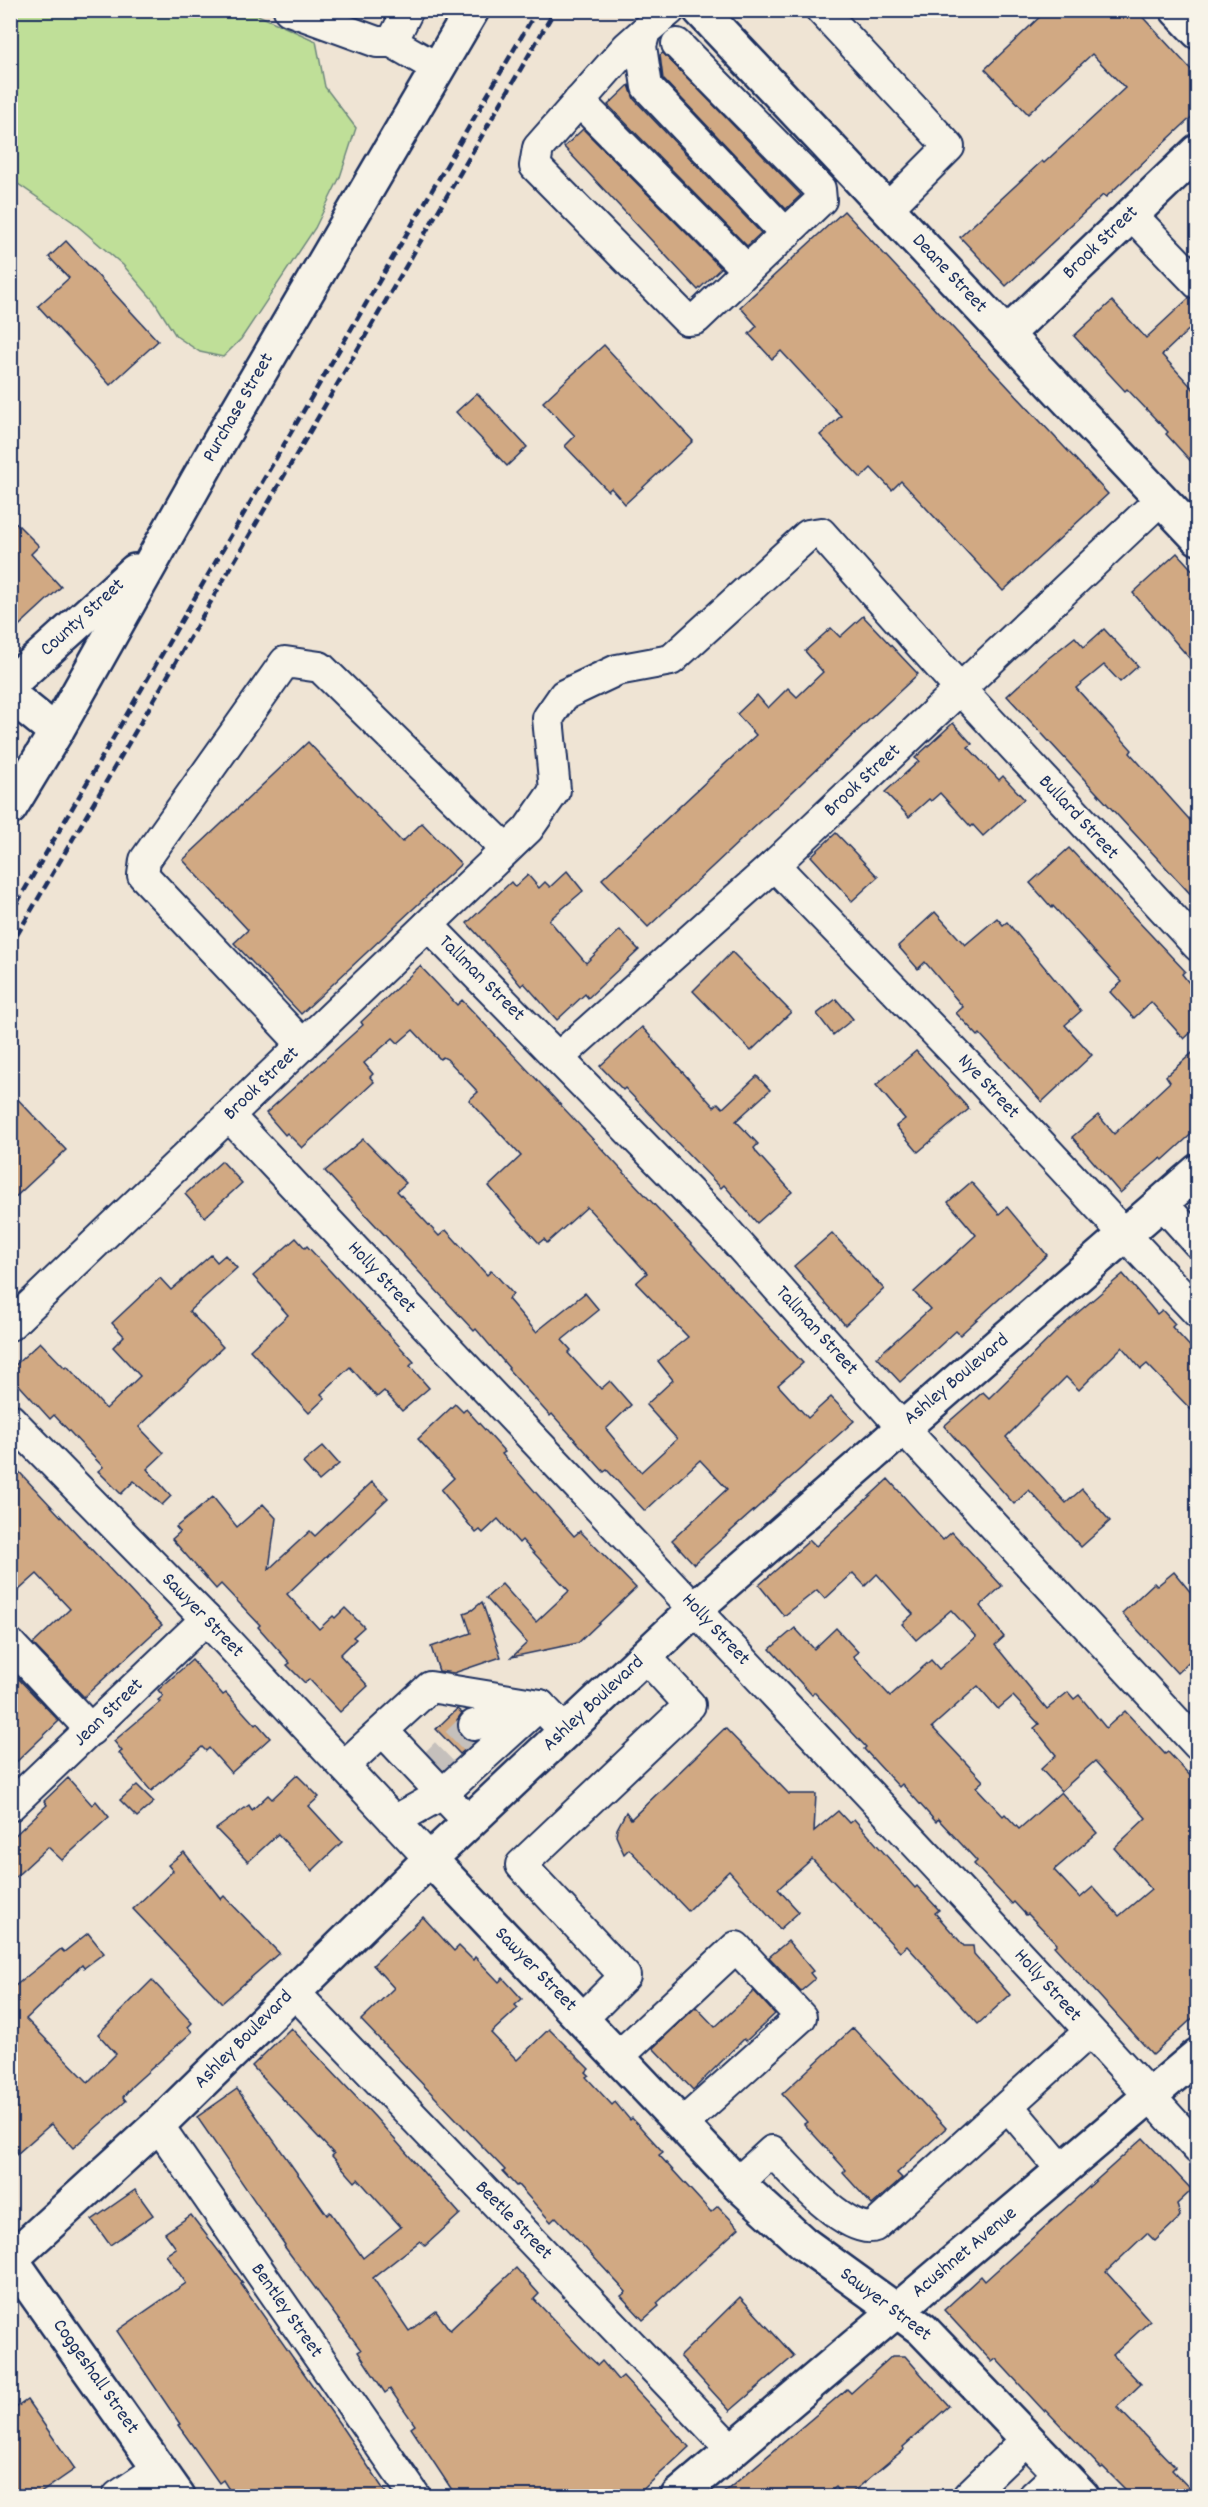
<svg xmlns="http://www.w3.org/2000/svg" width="1208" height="2507" viewBox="0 0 1208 2507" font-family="Dekko,sans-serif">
  <rect width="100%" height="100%" fill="#efe4d4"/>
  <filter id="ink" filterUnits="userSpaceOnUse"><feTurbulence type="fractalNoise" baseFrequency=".0167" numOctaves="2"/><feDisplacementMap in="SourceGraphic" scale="12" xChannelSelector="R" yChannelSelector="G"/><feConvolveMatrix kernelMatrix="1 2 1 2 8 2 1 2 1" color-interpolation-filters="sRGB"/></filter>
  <g filter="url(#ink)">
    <path fill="#bfdf98" stroke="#6d877b" stroke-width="1.5" d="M10,11H249L316,41L325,87L356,128L340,177L315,228L241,339L223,357L200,352L176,336L154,301L123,265L73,222L11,179Z"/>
    <g fill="#d1a983" stroke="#1b2f5e" stroke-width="1.5" fill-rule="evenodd">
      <path d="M1047,10H1136L1197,76V112L1106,197L1103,195L1006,286L960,237L1042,161L1044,163L1125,88L1092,54L1028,114L985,69Z"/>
      <path d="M663,53L801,195L786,209L663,79L660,55Z"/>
      <path d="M629,85L634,99L761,233L747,246L608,105Z"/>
      <path d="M583,129L721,268L698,290L564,147Z"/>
      <path d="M844,211L1108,494L1003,591L901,481L892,490L871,468L861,478L820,435L841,416L781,351L772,359L749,334L757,326L740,307Z"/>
      <path d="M66,241L158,341L110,385L38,306L69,278L49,257Z"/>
      <path d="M1189,298L1197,301V322L1162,355L1197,393V468L1166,434L1168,432L1127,389L1125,391L1074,336L1112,301L1146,338Z"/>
      <path d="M604,345L693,441L625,504L611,488L608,491L565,446L575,436L543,402Z"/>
      <path d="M477,393L527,447L507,466L456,412Z"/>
      <path d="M10,517L39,546L31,554L61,587L10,634Z"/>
      <path d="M1177,553L1197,575V667L1133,593Z"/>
      <path d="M863,616L918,674L648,927L602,879L756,735L737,714L757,695L768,708L788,688L797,697L823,672L805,651L831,628L840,637Z"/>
      <path d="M1104,629L1138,666L1120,682L1104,665L1076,688L1132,750L1130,753L1197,828V901L1007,696L1046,660L1075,637L1084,647Z"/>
      <path d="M953,723L972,744L968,747L999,780L1003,776L1024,799L983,836L973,825L971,827L940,793L931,801L929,799L909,817L885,792L919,761L915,758Z"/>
      <path d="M308,742L402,842L422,823L461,864L301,1014L234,943L248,930L183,860Z"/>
      <path d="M836,833L878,877L852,901L811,856Z"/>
      <path d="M1069,848L1185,971L1182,974L1197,993V1027L1184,1039L1151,1002L1134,1018L1110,992L1122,982L1053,906L1052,908L1030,883Z"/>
      <path d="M567,871L583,891L549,920L586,963L620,930L639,950L588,998L585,994L557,1020L524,983L521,986L508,970L509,969L467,923L511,882L515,887L528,875L539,888L545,882L550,887Z"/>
      <path d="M935,912L965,945L997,918L1003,925L1007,922L1081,1011L1065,1025L1092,1055L1042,1102L980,1034L978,1036L956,1013L963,1007L925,962L918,969L898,946Z"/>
      <path d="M732,952L791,1012L751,1051L693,991Z"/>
      <path d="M420,966L457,1005L462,1000L803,1363L778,1385L808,1418L831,1397L854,1421L694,1564L672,1540L727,1489L700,1460L645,1511L607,1470L604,1472L552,1414L550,1416L508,1369L509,1368L476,1329L474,1331L325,1171L363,1139L406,1183L397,1191L439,1236L446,1230L487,1275L491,1271L494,1273L513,1294L508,1299L536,1332L585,1293L599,1310L562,1340L571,1350L568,1353L601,1389L610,1381L631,1405L606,1429L641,1472L677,1439L646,1405L673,1380L658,1361L688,1337L636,1283L647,1273L587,1207L547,1243L544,1239L539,1243L510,1211L489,1186L521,1156L469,1100L478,1092L447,1059L443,1057L440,1059L413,1030L398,1043L393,1038L364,1063L373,1074L370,1077L374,1082L302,1148L287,1133L285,1135L266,1113L363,1025L361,1022Z"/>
      <path d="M836,999L853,1019L833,1035L817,1014Z"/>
      <path d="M642,1027L714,1107L718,1103L723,1108L757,1076L770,1090L736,1121L758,1144L754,1148L757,1153L792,1192L757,1223L724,1185L721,1188L625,1088L623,1090L600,1066Z"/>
      <path d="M1197,1049V1129L1163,1160L1161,1158L1120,1193L1072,1137L1098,1115L1114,1134L1170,1082L1166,1076Z"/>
      <path d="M916,1051L969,1109L918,1152L896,1126L905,1119L876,1085Z"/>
      <path d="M10,1091L66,1150L10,1202Z"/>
      <path d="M222,1161L242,1183L205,1217L185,1194Z"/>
      <path d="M971,1182L999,1214L1007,1207L1047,1255L960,1335L956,1331L900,1382L877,1357L930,1309L914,1292L976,1235L948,1202Z"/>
      <path d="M832,1233L884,1289L845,1325L794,1266Z"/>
      <path d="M296,1238L305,1248L307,1246L414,1362L410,1366L429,1388L402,1411L384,1391L377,1397L350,1367L321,1394L325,1398L309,1413L250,1350L288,1315L253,1276Z"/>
      <path d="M211,1255L217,1262L225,1255L237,1268L189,1311L223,1347L139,1427L164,1453L147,1469L171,1496L162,1505L134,1481L121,1494L98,1471L103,1467L54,1415L50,1419L10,1375V1370L40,1342L65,1368L67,1366L106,1409L140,1376L113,1347L124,1336L112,1323L160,1278L171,1290Z"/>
      <path d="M1123,1274L1157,1314L1162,1310L1175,1324L1172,1327L1197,1354V1416L1147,1364L1141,1369L1122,1347L1079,1390L1066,1377L1006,1437L1066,1503L1082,1489L1110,1521L1081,1547L1029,1490L1014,1504L944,1426L983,1392L989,1398L1061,1327Z"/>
      <path d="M455,1404L463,1412L466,1409L496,1442L505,1452L502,1454L574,1536L580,1531L636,1588L578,1643L512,1657L527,1643L486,1598L502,1584L536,1622L569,1591L522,1540L519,1543L498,1519L483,1533L480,1530L476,1533L441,1490L454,1478L418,1439Z"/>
      <path d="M323,1446L339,1464L319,1481L303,1463Z"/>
      <path d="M10,1462L162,1625L84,1697L33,1644L70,1609L37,1574L10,1598Z"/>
      <path d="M888,1479L943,1540L952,1532L1002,1586L980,1606L1004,1637L995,1645L1047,1709L1068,1692L1074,1699L1079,1695L1106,1728L1125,1711L1165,1754L1168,1752L1197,1783V2014L1153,2055L1054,1946L1057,1944L1028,1914L1026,1915L1014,1902L1012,1904L974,1864L977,1861L938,1819L936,1822L902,1784L899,1787L864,1749L866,1747L814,1692L812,1695L770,1649L795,1628L814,1649L836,1628L858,1652L853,1656L890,1696L931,1660L939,1669L976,1637L951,1610L916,1640L902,1624L913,1614L877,1574L865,1586L853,1573L825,1599L817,1590L784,1616L759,1585L810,1540L816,1546ZM978,1686L998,1709L1013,1696L1039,1724L1034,1728L1056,1755L1041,1769L1061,1791L1095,1761L1146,1818L1114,1848L1151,1889L1119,1916L1093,1887L1080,1898L1054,1870L1097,1833L1061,1792L1019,1829L1005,1814L1003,1816L976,1787L983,1781L932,1727Z"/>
      <path d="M372,1482L388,1498L287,1594L319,1629L333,1616L335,1618L345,1608L364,1627L353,1637L356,1639L340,1655L368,1686L340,1712L309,1679L305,1683L287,1665L290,1663L258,1627L260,1625L221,1584L216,1589L172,1539L180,1532L176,1527L213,1497L237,1527L263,1504L276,1518L269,1569L310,1531L315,1536Z"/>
      <path d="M1174,1572L1197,1600V1654L1177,1673L1122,1613L1154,1583L1157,1586Z"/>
      <path d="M482,1602L501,1657L454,1673L439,1671L431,1647L471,1633L464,1613L472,1610Z"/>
      <path d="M192,1660L223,1695L226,1693L255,1725L257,1723L270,1738L231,1773L209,1748L206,1751L202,1747L151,1791L119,1753L122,1751L114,1741L160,1702L158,1700L163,1696L158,1690Z"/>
      <path d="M10,1670L59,1721L10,1768Z"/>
      <path d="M457,1709L462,1713L457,1720L458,1730L463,1738L474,1742L460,1754L436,1729Z"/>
      <path d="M725,1728L789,1794H816L814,1831L838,1811L849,1823L854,1819L915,1888L917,1886L939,1910L935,1913L964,1946H973L974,1954L1010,1995L978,2024L907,1946L900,1952L896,1948L812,1859L778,1889L799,1912L780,1929L729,1871L688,1911L629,1849L624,1854L616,1836L617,1829L626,1812L631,1819Z"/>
      <path d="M297,1775L319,1797L309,1806L342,1842L312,1871L278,1834L248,1862L216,1829L249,1805L252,1810L268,1795L272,1799Z"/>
      <path d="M68,1778L92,1805L96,1801L109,1817L62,1860L48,1847L10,1882V1840L47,1805L44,1801Z"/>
      <path d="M137,1785L154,1802L137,1817L120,1800Z"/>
      <path d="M184,1852L221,1899L224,1896L279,1953L222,2003L133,1909L173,1871L168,1865Z"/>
      <path d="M423,1917L454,1951L459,1946L473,1960L475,1957L499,1982L503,1978L522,1999L515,2005L518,2008L491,2033L517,2060L549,2029L589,2069L586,2072L589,2075L586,2077L612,2105L615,2102L630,2120L632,2118L663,2152L659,2155L711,2212L718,2206L739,2228L657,2303L659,2306L643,2320L621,2296L626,2292L587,2250L556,2217L551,2222L518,2185L516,2186L503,2172L505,2170L361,2020L394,1988L373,1965Z"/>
      <path d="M88,1933L104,1953L84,1968L82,1965L26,2019L88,2082L116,2054L98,2034L152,1980L192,2023L188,2027L192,2032L132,2086L123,2097L126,2101L73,2148L51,2124L10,2160V1990L61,1949L64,1952Z"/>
      <path d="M788,1941L813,1971L810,1973L815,1979L801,1991L769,1957Z"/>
      <path d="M754,1991L775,2014L746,2041L744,2039L693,2090L653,2048L696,2007L715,2027Z"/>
      <path d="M291,2028L375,2117L460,2214L425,2246L420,2241L373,2278L409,2331L436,2311L450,2330L516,2268L539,2294L534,2299L587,2355L598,2365L602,2361L618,2380L623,2376L689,2447L636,2496H456L411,2428L415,2425L390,2389L385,2393L358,2352L361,2350L284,2246L285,2245L197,2117L237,2089L327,2215L330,2212L363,2258L401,2227L358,2179L355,2182L332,2156L334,2154L252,2066Z"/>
      <path d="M853,2028L946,2128L897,2173L902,2178L872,2205L843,2173L846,2170L804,2124L807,2122L782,2094Z"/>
      <path d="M1143,2138L1192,2190L1177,2204L1180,2216L1177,2220L1155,2241L1147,2233L1106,2272L1150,2321L1113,2355L1141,2384L1117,2407L1175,2467L1172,2470L1197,2496H1132L1103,2467L1101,2468L1046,2410L1045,2412L996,2359L992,2362L944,2310L981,2276L985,2281Z"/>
      <path d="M135,2190L153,2215L110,2245L92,2220Z"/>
      <path d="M191,2215L243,2283L241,2284L339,2423L388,2496H233L223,2480L219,2483L178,2425L180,2424L117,2331L186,2283L166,2255L176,2248L165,2233Z"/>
      <path d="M740,2297L794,2356L730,2411L680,2356Z"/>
      <path d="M892,2356H905L949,2406L903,2447L904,2449L848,2496H844L836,2487L825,2496H720L847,2389L851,2393Z"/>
      <path d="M27,2400L75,2469L36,2496H10V2412Z"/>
    </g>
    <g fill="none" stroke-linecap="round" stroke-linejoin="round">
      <path stroke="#c5c0bc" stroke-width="30" stroke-dasharray="30 15" stroke-linecap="butt" d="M424,1774L474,1725"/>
      <defs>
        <g id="minor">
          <path d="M289,10L377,42H392L437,68"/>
          <path d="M670,10L645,31L641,46L647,87L786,234"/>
          <path d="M821,10L949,147L887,209"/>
          <path d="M645,31L627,47L538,148L535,166L687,320L696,319L821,200L820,189L677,44"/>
          <path d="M392,42L408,10"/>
          <path d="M579,101L747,270"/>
          <path d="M1131,214L1198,284"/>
          <path d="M774,865L970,1068L1198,1313"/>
          <path d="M428,925L723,1227L902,1427L1198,1745"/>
          <path d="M303,1045L143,875L145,860L285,662L320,667L506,849"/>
          <path d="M559,1057L774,865L1161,499"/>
          <path d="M229,1116C551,1461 880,1799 1198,2149"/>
          <path d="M1161,1202L1198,1243"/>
          <path d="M10,1325L528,829L555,790L548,718L564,695L617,670L671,660L808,535L821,533L960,689L1198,946"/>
          <path d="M10,1419L206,1619L430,1859"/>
          <path d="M10,1644L91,1730"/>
          <path d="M474,1725L531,1708"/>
          <path d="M383,1731L469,1822"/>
          <path d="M344,1766L430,1687L540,1705L565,1731"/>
          <path d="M10,1806L206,1619"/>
          <path d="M394,1821L442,1794L540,1705"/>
          <path d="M293,1991L732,2450"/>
          <path d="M582,2019L625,1976L521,1865L690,1705L645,1656"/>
          <path d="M618,2057L736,1947L801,2017L682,2124"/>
          <path d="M1008,2106L1062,2170"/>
          <path d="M158,2125L415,2496"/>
          <path d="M737,2183L772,2151C790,2170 848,2237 875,2226L1089,2032"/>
          <path d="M118,2496L158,2469"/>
          <path d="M968,2496L1027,2439"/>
          <path d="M1034,2496L1059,2473"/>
        </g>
        <g id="major">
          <path d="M700,10L1198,538"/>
          <path d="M1177,10L1198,32"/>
          <path d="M1006,335L1198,151"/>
          <path d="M10,684L135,571"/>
          <path d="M10,695L56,732"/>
          <path d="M10,808L56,732L218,444L472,10"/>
          <path d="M430,1859L737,2183L803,2243L922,2329L1082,2496"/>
          <path d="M178,2496L11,2259L158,2125L430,1859L695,1609L1198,1171"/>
          <path d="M678,2496L1198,2055"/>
        </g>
        <path id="highway" d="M10,2259H11"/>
      </defs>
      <use href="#minor" stroke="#1b2f5e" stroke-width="34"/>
      <use href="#major" stroke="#1b2f5e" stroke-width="38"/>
      <use href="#highway" stroke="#1b2f5e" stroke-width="38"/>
      <use href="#minor" stroke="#f7f3e8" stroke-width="30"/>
      <use href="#major" stroke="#f7f3e8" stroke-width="33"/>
      <use href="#highway" stroke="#f7f3e8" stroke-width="33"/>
      <g stroke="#1b2f5e" stroke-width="4.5" stroke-dasharray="9 4.5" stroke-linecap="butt">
        <path d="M10,915L537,10"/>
        <path d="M10,947L555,10"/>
      </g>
    </g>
  </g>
  <g text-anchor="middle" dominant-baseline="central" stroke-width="4.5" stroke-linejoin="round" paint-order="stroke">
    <g font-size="20" fill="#1b2f5e" stroke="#f7f3e8">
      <text transform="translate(1101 243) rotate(-44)">Brook Street</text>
      <text transform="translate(949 274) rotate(47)">Deane Street</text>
      <text transform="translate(239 408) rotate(-60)">Purchase Street</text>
      <text transform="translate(83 618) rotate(-42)">County Street</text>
      <text transform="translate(863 781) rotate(-43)">Brook Street</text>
      <text transform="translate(1078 818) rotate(47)">Bullard Street</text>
      <text transform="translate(481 979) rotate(45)">Tallman Street</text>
      <text transform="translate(262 1084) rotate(-44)">Brook Street</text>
      <text transform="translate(988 1087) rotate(47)">Nye Street</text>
      <text transform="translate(381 1278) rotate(47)">Holly Street</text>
      <text transform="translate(816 1331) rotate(48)">Tallman Street</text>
      <text transform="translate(957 1380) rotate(-40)">Ashley Boulevard</text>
      <text transform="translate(202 1616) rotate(46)">Sawyer Street</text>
      <text transform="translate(715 1630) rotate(47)">Holly Street</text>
      <text transform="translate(594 1704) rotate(-43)">Ashley Boulevard</text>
      <text transform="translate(109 1713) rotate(-44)">Jean Street</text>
      <text transform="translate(535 1970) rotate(46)">Sawyer Street</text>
      <text transform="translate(1047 1986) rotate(48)">Holly Street</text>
      <text transform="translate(244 2040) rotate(-45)">Ashley Boulevard</text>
      <text transform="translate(513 2221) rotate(46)">Beetle Street</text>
      <text transform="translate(965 2253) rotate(-40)">Acushnet Avenue</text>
      <text transform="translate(885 2305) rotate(37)">Sawyer Street</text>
      <text transform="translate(286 2311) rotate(55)">Bentley Street</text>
      <text transform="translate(95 2377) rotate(55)">Coggeshall Street</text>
    </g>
  </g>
  <rect width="1208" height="2507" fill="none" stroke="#f7f3e8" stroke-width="36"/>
  <rect x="18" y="18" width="1172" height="2471" fill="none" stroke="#1b2f5e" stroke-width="2" filter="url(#ink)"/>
</svg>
